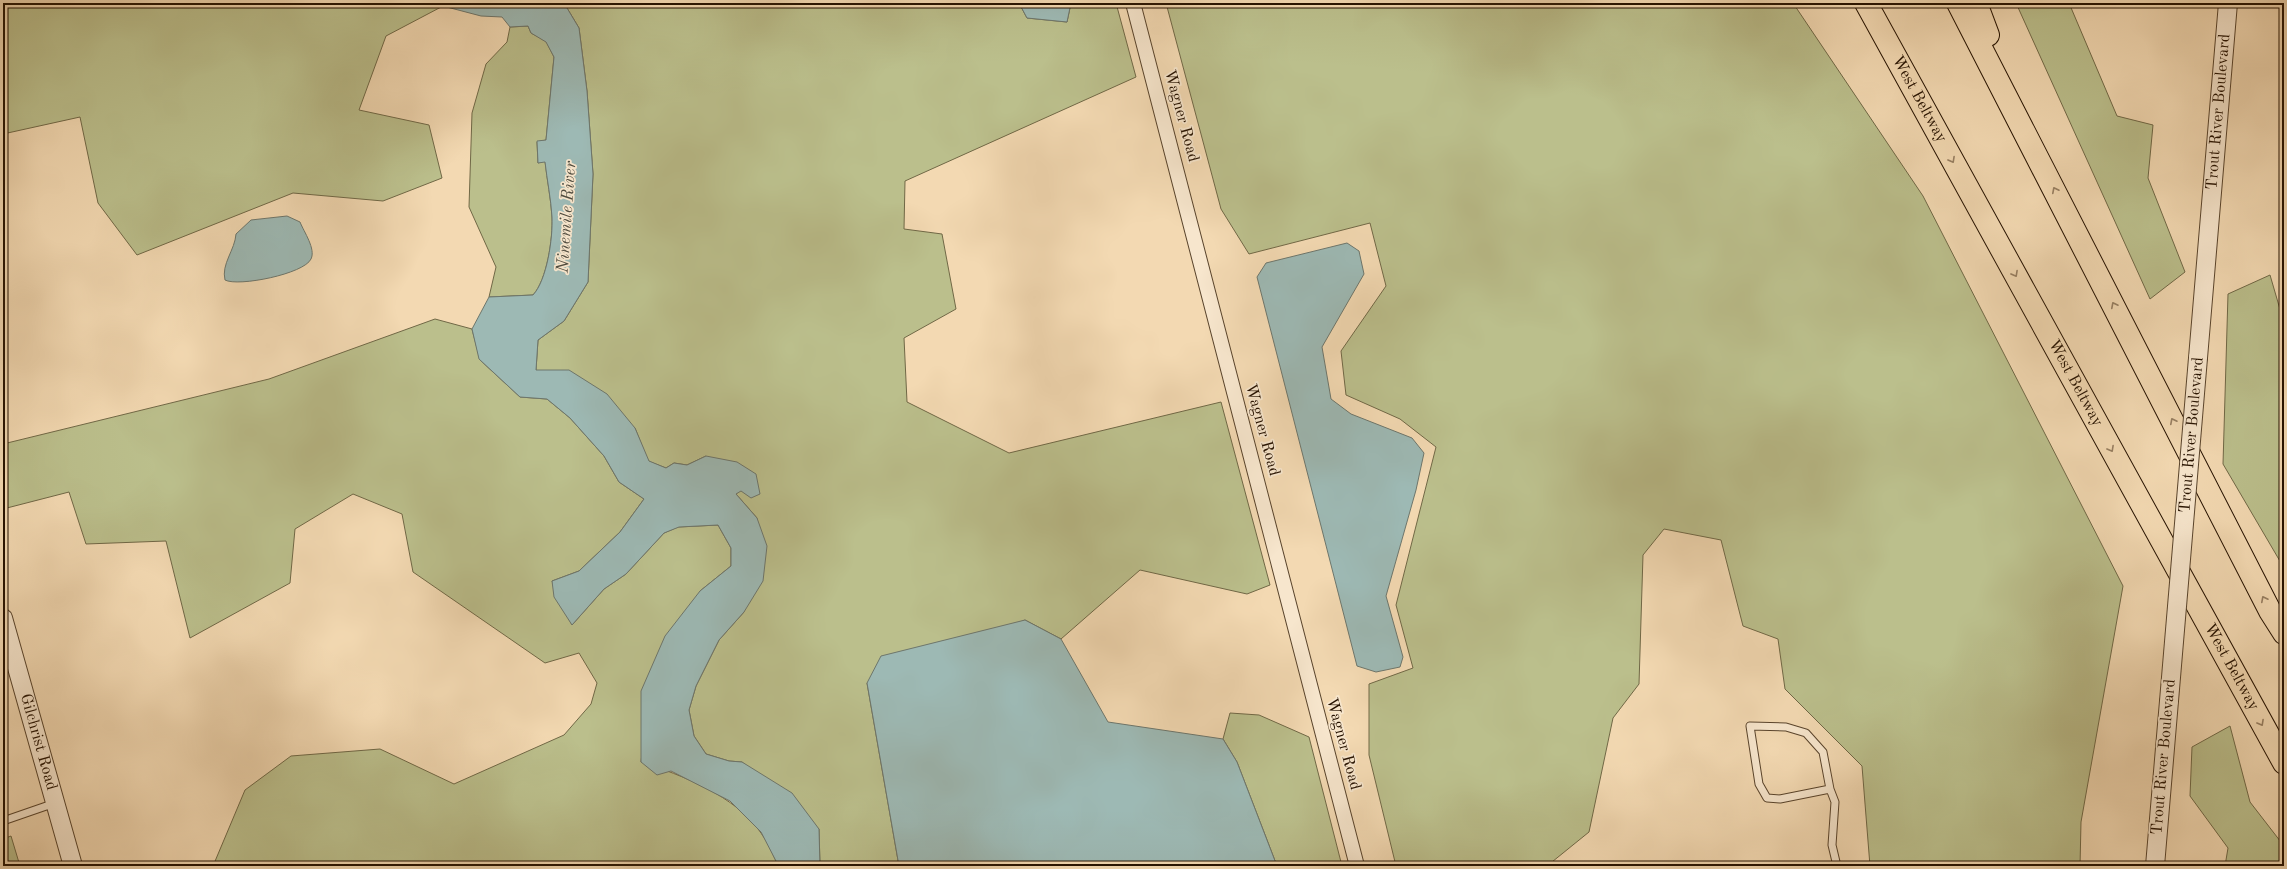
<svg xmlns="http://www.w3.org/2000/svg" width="2287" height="869" viewBox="0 0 2287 869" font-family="'Old Standard TT',serif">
  <rect width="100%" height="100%" fill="#f3d9b2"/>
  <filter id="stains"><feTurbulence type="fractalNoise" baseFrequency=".005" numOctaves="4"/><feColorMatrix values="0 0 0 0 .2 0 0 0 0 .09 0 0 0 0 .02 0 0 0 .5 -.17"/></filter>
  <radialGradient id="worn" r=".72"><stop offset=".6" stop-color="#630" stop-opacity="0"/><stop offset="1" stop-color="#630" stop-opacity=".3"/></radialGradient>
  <g fill="#bbbf8c" stroke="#706846">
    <path d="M3,3H442L443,6L386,36L359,110L429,125L442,178L383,201L293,193L137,255L98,203L80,117L3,134Z"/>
    <path d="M564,3H1019L1027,18L1067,22L1071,3H1116L1136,77L905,181L904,229L942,234L956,309L904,338L907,402L1009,453L1221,402L1270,585L1247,594L1140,570L1061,639L1025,620L867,683L899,866H820L819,829L742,762L729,761L706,754L694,736L689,710L696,686L719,640L744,612L757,518L736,494L741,490L706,456L687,465L674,463L666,468L648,461L635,428L536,370L538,340L564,321L588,282L593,174L587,91L579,28Z"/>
    <path d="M1166,3H1793L1923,196L2123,586L2081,822L2080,866H1870L1862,766L1785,689L1778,639L1743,626L1721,540L1664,529L1643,555L1639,684L1613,718L1589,832L1547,866H1396L1369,755V684L1413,668L1396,605L1436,447L1400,419L1346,395L1341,351L1386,286L1370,223L1249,254L1221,209Z"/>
    <path d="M2016,3H2069L2117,116L2153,125L2148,178L2185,272L2150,299Z"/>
    <path d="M528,26L531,33L546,41L554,57L546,140L537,142L538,163L545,161C547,180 551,199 552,217C553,238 547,280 533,295L489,297L496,267L469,207L472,113L486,64L507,42L510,27Z"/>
    <path d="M2270,275L2284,323V568L2223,464L2228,294Z"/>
    <path d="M435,319L472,329L480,360L520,397L547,399L570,418L604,456L619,482L644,499L620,532L579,571L552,581L572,625L604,589L626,574L664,533L678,527L718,525L731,548V566L700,591L642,753L641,762C682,775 736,796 761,833C768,842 772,853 777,863L776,866H213L245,790L291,756L380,749L454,784L564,735L591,704L597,683L579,653L545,663L413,572L402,514L353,494L295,529L290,583L190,638L166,541L86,544L69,492L3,509V444L269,379Z"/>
    <path d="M1230,713L1259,715L1309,737L1342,866H1277L1237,762L1223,739Z"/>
    <path d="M2230,726L2250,802L2284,846V866H2225L2228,848L2190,796L2192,747Z"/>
    <path d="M11,836L20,866H3V839Z"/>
  </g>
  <g fill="#9db9b4" stroke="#6d766c">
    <path d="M442,3H564L579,28L587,91L593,174L588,282L564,321L538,340L536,370H569L607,394L635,428L649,461L666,468L674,463L687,465L706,456L737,462L756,474L760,494L751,498L741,491L736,494L757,518L767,546L763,581L744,612L719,640L696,686L689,710L694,736L706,754L729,761L742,762L792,793L819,829L820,866H776L777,863L761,832L730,801L671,771L657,775L641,762V691L665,636L700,591L731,566V548L718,525L679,527L664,533L626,574L604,589L572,625L554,597L552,581L579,571L620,532L644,499L619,482L604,456L570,418L547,399L520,397L479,359L472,329L489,297L533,295C547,280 553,238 552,217C551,199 547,180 545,162L538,163L537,141L546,140L554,57L546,42L531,33L528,26L510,27L502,17L481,16L443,6Z"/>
    <path d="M1019,3H1071L1067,22L1027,18Z"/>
    <path d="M287,216L300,222C304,232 316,249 311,259C304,274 238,287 225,280C221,264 235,250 236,234L251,220Z"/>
    <path d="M1347,243L1359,251L1364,274L1322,347L1331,399L1351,414L1412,438L1424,453L1416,490L1386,596L1403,657L1400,667L1376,672L1357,666L1257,277L1266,263Z"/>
    <path d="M1025,620L1061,639L1108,722L1223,739L1237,762L1277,866H899L867,683L881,656Z"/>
  </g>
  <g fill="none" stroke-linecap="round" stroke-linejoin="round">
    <defs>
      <g id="service">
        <path d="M1830,789L1780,799L1767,798L1759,784L1750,726L1786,727L1806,733L1823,752L1830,789L1835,802L1832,845L1837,866"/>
        <path d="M3,821L55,803"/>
      </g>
      <path id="minor" d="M1133,3L1357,866"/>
      <g id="tertiary">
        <path id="s1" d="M2198,358L2228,3"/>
        <path id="s2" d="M3,618L73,866"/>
        <path d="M2155,866L2169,701"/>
      </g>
      <g id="motorway">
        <path id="s3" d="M1866,3L2284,763"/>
        <path d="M1958,3L2270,611L2284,633"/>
        <path d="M1976,3L1988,35"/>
      </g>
    </defs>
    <use href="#service" stroke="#59442c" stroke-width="9"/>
    <use href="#minor" stroke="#59442c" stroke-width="16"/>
    <use href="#tertiary" stroke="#59442c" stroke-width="20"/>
    <use href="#motorway" stroke="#261200" stroke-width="24"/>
    <use href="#service" stroke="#f7e6cd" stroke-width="7"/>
    <use href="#minor" stroke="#f7e6cd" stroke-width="14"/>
    <use href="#tertiary" stroke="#f7e6cd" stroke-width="18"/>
    <use href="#motorway" stroke="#f3d9b2" stroke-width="22"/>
    <defs>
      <path id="tertiary-bridge" d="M2169,701L2198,358"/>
    </defs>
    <use href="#tertiary-bridge" stroke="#59442c" stroke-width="20" stroke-linecap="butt"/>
    <use href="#tertiary-bridge" stroke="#f7e6cd" stroke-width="18"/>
  </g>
  <defs><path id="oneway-chevron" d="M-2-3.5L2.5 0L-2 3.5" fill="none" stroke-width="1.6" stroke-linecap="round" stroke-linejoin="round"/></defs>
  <g stroke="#977f62">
    <use href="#oneway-chevron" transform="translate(1952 160) rotate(61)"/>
    <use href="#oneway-chevron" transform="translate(2055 190) rotate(-117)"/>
    <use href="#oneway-chevron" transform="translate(2015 274) rotate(61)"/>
    <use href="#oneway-chevron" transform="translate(2114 305) rotate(-117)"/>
    <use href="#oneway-chevron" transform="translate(2173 421) rotate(-117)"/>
    <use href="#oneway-chevron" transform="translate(2111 449) rotate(61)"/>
    <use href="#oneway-chevron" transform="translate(2264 599) rotate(-117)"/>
    <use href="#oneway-chevron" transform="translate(2261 723) rotate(61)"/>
  </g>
  <g text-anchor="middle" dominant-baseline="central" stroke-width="3.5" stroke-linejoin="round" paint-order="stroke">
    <g font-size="16" fill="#261200" stroke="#f7e6cd">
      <text stroke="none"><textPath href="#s3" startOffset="110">West Beltway</textPath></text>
      <text stroke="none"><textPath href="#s1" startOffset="247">Trout River Boulevard</textPath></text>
      <text transform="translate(1181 116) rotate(75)">Wagner Road</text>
      <text stroke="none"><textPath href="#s3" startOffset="434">West Beltway</textPath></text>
      <text transform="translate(1262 430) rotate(75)">Wagner Road</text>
      <text transform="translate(2192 435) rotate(-85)">Trout River Boulevard</text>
      <text stroke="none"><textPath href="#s3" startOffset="758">West Beltway</textPath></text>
      <text stroke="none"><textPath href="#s2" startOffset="129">Gilchrist Road</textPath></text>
      <text transform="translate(1343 744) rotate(75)">Wagner Road</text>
      <text transform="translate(2164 757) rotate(-85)">Trout River Boulevard</text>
    </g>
    <g font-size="17" font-style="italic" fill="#504c3f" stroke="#f7e6cd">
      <text transform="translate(567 217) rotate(-86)">Ninemile River</text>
    </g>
  </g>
  <rect width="2287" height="869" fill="none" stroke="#f3d9b2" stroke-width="16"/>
  <rect x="4" y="4" width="2279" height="861" fill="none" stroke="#261200" stroke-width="2"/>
  <rect x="8" y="8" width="2271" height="853" fill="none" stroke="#261200"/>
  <rect width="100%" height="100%" filter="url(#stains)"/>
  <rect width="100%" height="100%" fill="url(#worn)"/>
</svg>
